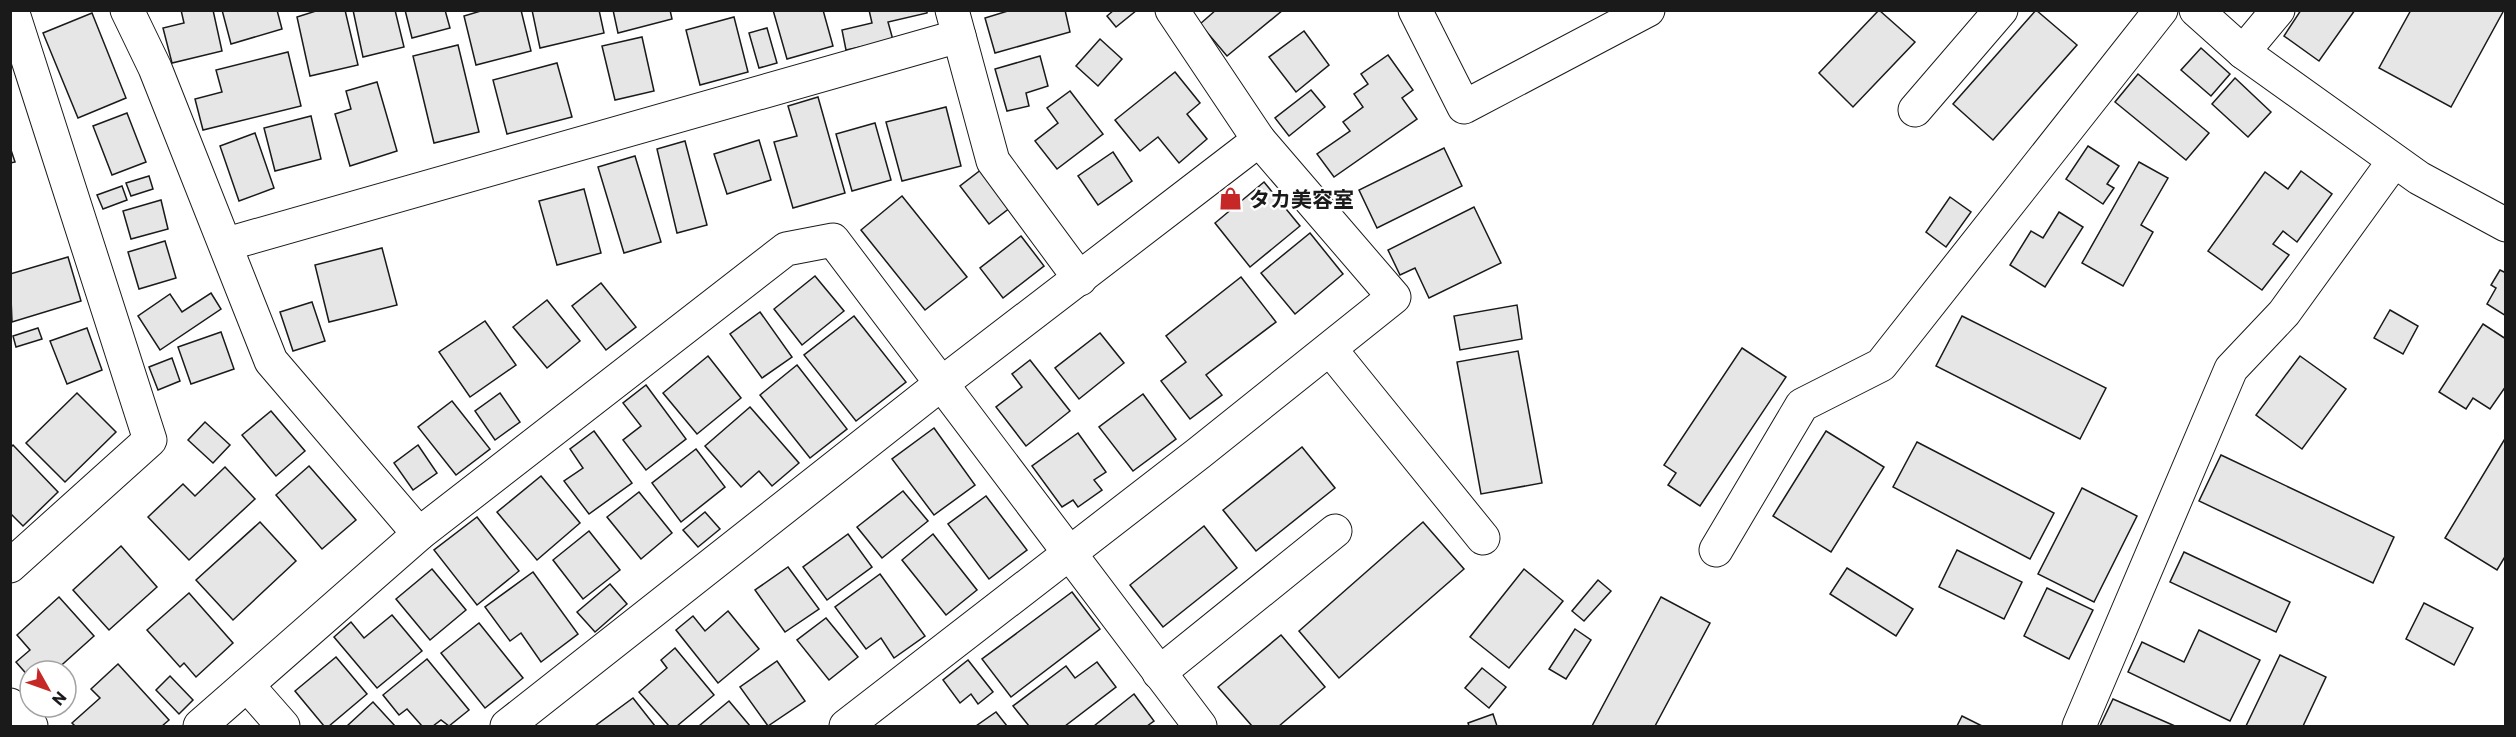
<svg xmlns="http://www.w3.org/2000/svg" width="2516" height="737" viewBox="0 0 2516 737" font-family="Commissioner,'Noto Sans JP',sans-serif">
  <rect width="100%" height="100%" fill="#fff"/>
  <g fill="#e6e6e6" stroke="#1a1a1a" stroke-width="1.5">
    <path d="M181,10H213L222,51L172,63L163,28L184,23Z"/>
    <path d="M222,10H277L282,29L231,44Z"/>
    <path d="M319,10H345L358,65L310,76L297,17Z"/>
    <path d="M353,10H395L404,47L363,57Z"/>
    <path d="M405,10H445L450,28L412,38Z"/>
    <path d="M484,10H521L531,51L476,65L464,16Z"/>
    <path d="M532,10H599L604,33L540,48Z"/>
    <path d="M613,10H670L672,19L618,33Z"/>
    <path d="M773,10H823L833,46L787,59Z"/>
    <path d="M869,10H927V13L888,22L893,40L846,50L842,30L872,23Z"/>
    <path d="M1011,10H1065L1070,32L995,53L985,18Z"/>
    <path d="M1114,10H1137L1116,27L1107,16Z"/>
    <path d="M1216,10H1283L1227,56L1200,24Z"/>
    <path d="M1879,10L1915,42L1853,107L1819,73Z"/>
    <path d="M2036,10L2077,45L1993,140L1953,104Z"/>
    <path d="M2301,10H2355L2319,61L2284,36Z"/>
    <path d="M2411,10H2504L2451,107L2379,68Z"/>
    <path d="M92,13L126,98L78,118L43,33Z"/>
    <path d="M734,17L748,72L700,85L686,30Z"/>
    <path d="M767,28L777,63L759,68L749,33Z"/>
    <path d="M1304,31L1329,65L1296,92L1269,57Z"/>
    <path d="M642,37L654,91L615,100L602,46Z"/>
    <path d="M1100,39L1122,59L1098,86L1076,66Z"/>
    <path d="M458,45L479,132L434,143L413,56Z"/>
    <path d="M2201,48L2230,74L2211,96L2181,70Z"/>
    <path d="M288,52L301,106L203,130L195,99L222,92L216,70Z"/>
    <path d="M1388,55L1413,90L1402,98L1417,119L1334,177L1317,154L1350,131L1343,122L1363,107L1354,94L1368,84L1361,74Z"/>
    <path d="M1040,56L1048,86L1026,93L1029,106L1007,111L995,69Z"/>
    <path d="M557,63L572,117L507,134L493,80Z"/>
    <path d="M1175,72L1200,103L1187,114L1207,139L1179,163L1158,137L1140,151L1115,120Z"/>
    <path d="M2138,74L2209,133L2186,160L2115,102Z"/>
    <path d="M2235,78L2271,112L2248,137L2212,104Z"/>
    <path d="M377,82L397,151L350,166L335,114L351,109L346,91Z"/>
    <path d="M1311,90L1325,107L1289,136L1275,118Z"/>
    <path d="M1070,91L1103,134L1057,169L1035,141L1058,123L1047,108Z"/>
    <path d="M818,97L845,193L793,208L774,142L797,136L788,106Z"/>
    <path d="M946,107L961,166L902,181L886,122Z"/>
    <path d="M127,113L146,162L112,175L93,126Z"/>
    <path d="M311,116L321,159L275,171L264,128Z"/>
    <path d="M875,123L891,180L852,191L836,134Z"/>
    <path d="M255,133L274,188L239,201L220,146Z"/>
    <path d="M759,140L771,180L727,194L714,154Z"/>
    <path d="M685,141L707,225L677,233L657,149Z"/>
    <path d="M2088,146L2119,166L2107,184L2114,188L2103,204L2066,179Z"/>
    <path d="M10,147L15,162L10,163Z"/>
    <path d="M1444,148L1462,186L1377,228L1359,190Z"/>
    <path d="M1113,152L1132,181L1098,205L1078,176Z"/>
    <path d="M635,156L661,242L624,253L598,167Z"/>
    <path d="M2139,162L2168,178L2141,225L2153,232L2123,286L2082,263Z"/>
    <path d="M982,169L1011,207L989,224L960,186Z"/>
    <path d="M2301,171L2332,194L2297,242L2283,231L2273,244L2289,255L2262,290L2208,251L2265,172L2288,189Z"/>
    <path d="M149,176L153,189L131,196L126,183Z"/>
    <path d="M1264,182L1300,226L1250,267L1215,223Z"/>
    <path d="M122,186L127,200L103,209L97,195Z"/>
    <path d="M584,189L601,253L557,265L539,201Z"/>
    <path d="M902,196L967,277L925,310L861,230Z"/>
    <path d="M1950,197L1971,212L1946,247L1926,232Z"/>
    <path d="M161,200L168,229L131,239L123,211Z"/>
    <path d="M1474,207L1501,263L1429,298L1415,268L1400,275L1388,250Z"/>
    <path d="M2059,212L2083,227L2045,287L2010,265L2031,231L2043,238Z"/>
    <path d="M1310,233L1343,274L1295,314L1261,273Z"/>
    <path d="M1021,236L1044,266L1003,298L980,268Z"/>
    <path d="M165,241L176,278L139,289L128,252Z"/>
    <path d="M382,248L397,305L329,322L315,265Z"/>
    <path d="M68,257L81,301L12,322L10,274Z"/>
    <path d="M2500,270L2506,273V316L2487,304L2496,288L2491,285Z"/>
    <path d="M815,276L844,311L802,345L774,309Z"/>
    <path d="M1241,277L1276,322L1206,375L1222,395L1190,419L1161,381L1186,362L1166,336Z"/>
    <path d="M601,283L636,327L606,350L572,306Z"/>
    <path d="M211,293L221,309L160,350L138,316L170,294L182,312Z"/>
    <path d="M547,300L580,341L547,368L513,327Z"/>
    <path d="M312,302L325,341L293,351L280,312Z"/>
    <path d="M1517,305L1522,339L1460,350L1454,316Z"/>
    <path d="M2390,310L2418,326L2403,354L2374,338Z"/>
    <path d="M760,312L792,357L762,378L730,334Z"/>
    <path d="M854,316L906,382L856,421L804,355Z"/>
    <path d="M1962,316L2106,388L2080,439L1936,366Z"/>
    <path d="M485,321L516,365L470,397L439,352Z"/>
    <path d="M2483,324L2506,339V386L2490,409L2473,398L2466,409L2439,392Z"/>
    <path d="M38,328L42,339L16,347L13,336Z"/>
    <path d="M87,328L102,370L67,384L50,341Z"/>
    <path d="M221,332L234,369L191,384L178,347Z"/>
    <path d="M1100,333L1124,363L1079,399L1055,368Z"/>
    <path d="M1742,348L1786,377L1700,506L1668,485L1676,473L1664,465Z"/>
    <path d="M1518,351L1542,483L1481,494L1457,362Z"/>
    <path d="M708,356L741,398L697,434L663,393Z"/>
    <path d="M2300,356L2346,389L2302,449L2256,415Z"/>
    <path d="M172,358L180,381L158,390L149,367Z"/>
    <path d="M1030,360L1070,411L1026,446L996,407L1022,387L1012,374Z"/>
    <path d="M797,365L847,429L810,458L760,395Z"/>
    <path d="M646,385L686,439L646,470L623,440L641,426L623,403Z"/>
    <path d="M77,393L116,432L65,482L26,443Z"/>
    <path d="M500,393L520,422L495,440L475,411Z"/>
    <path d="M1143,394L1176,439L1133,471L1099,427Z"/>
    <path d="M452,401L490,449L456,475L418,427Z"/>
    <path d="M750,407L799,463L772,486L759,471L741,487L705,446Z"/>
    <path d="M271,411L305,451L276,476L242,435Z"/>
    <path d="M205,422L230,445L213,463L188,440Z"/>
    <path d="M934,428L975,485L934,515L892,459Z"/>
    <path d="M594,431L632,483L589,514L564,481L583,468L570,449Z"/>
    <path d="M1826,431L1884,467L1831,552L1773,516Z"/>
    <path d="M1078,433L1106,472L1094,480L1102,490L1078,507L1073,500L1062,507L1032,466Z"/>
    <path d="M2506,437V555L2497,570L2445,538Z"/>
    <path d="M1917,442L2054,513L2030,559L1893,487Z"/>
    <path d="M13,445L58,492L23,526L10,513V448Z"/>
    <path d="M418,445L437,473L413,490L394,463Z"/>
    <path d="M1302,447L1335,488L1256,551L1223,510Z"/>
    <path d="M696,449L725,487L681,522L652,483Z"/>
    <path d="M2221,455L2394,537L2373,583L2199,501Z"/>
    <path d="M309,466L356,520L322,549L276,495Z"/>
    <path d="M225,467L255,499L189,560L148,517L183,484L195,496Z"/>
    <path d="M541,476L580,523L537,560L497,512Z"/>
    <path d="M2082,488L2137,516L2094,602L2038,574Z"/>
    <path d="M903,491L928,521L882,558L857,527Z"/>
    <path d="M639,492L672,533L641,559L607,517Z"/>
    <path d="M986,496L1027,550L989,579L948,524Z"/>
    <path d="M705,512L720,529L698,547L683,530Z"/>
    <path d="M477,517L519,571L477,605L434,550Z"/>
    <path d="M260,522L296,561L233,620L196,580Z"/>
    <path d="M1423,522L1464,569L1339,678L1299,631Z"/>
    <path d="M1204,526L1237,568L1163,627L1130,585Z"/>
    <path d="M589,531L620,570L583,599L553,560Z"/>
    <path d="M848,534L872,567L827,600L803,567Z"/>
    <path d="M933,534L977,590L946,615L902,560Z"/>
    <path d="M121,546L157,587L109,630L73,590Z"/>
    <path d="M1957,550L2022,582L2004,619L1939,587Z"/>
    <path d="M2184,552L2290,602L2276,632L2170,582Z"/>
    <path d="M788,567L819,609L785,632L755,590Z"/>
    <path d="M1847,568L1913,609L1896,636L1830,594Z"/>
    <path d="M432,569L466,610L430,640L396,599Z"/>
    <path d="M1524,569L1563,601L1509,668L1470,637Z"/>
    <path d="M533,572L578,634L541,662L521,633L510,641L485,607Z"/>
    <path d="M880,574L925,636L894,658L881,638L866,649L835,607Z"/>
    <path d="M1598,580L1611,591L1584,621L1572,611Z"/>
    <path d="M610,584L627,604L595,632L577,612Z"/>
    <path d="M2047,588L2093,610L2069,659L2024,636Z"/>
    <path d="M1072,592L1100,629L1011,697L982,659Z"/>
    <path d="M189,593L233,643L196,677L184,663L180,667L147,630Z"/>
    <path d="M59,597L94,636L55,671H30V678L16,662L30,650L17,635Z"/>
    <path d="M1661,597L1710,623L1655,726H1592Z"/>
    <path d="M2424,603L2473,628L2454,665L2406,639Z"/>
    <path d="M728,611L759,649L718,683L676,630L693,616L705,631Z"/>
    <path d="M392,615L422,651L377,688L334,637L351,622L364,638Z"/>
    <path d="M826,618L858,657L829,680L797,640Z"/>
    <path d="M479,623L523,678L485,708L441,653Z"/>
    <path d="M1575,629L1591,640L1566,679L1549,669Z"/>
    <path d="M2199,630L2260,660L2230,721L2128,672L2142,642L2184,662Z"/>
    <path d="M1281,635L1325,687L1279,726H1252L1218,687Z"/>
    <path d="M675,648L714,695L677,726H669L639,692L667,668L661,660Z"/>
    <path d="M2280,655L2326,677L2303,726H2246Z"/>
    <path d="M336,657L367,694L329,726H324L295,691Z"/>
    <path d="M427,659L469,710L449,726L441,720L433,726H422L407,709L399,715L383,695Z"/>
    <path d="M968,660L993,692L978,704L971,694L960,703L943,680Z"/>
    <path d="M777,661L805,701L768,726L740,687Z"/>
    <path d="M1097,662L1116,687L1065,726H1029L1013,706L1066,666L1075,678Z"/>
    <path d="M118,664L169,720L162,726H75L72,723L100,698L91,689Z"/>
    <path d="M1482,668L1506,687L1489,708L1465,688Z"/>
    <path d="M170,676L193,700L179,714L156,690Z"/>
    <path d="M1134,694L1154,721L1147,726H1094Z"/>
    <path d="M633,698L655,726H595Z"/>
    <path d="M2113,699L2175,726H2100Z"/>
    <path d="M729,701L750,726H699Z"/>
    <path d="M373,702L395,726H347Z"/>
    <path d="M996,712L1007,726H976Z"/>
    <path d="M1493,714L1497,726H1469L1468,723Z"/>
    <path d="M1962,716L1982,726H1957Z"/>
  </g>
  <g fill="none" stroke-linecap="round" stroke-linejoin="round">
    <defs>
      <g id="minor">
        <path d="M127,10L155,68L271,361L419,534"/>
        <path d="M952,10L993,161L1080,279"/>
        <path d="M1415,10L1464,107L1648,10"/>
        <path d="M2196,10L2243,52L2419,178L2506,225"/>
        <path d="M2243,52L2278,10"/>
        <path d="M1915,110L2001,10"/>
        <path d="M227,244L959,36"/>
        <path d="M1330,349L1483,538"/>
        <path d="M1716,550L1802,405L1881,365L2161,10"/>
        <path d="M10,566L150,440L12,10"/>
        <path d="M1159,673L1335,531"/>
        <path d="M247,685L283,726"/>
        <path d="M10,705L31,726"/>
        <path d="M200,726L419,534L786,249L833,240L1200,726"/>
        <path d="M507,726L941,384L1259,140"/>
        <path d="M846,726L1199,453L1394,297L1259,140L1172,10"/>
        <path d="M2079,726L2231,369L2284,313L2394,161"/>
      </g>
    </defs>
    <use href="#minor" stroke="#1a1a1a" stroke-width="35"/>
    <use href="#minor" stroke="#fff" stroke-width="33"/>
  </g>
  <defs>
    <symbol id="shop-bare" viewBox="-9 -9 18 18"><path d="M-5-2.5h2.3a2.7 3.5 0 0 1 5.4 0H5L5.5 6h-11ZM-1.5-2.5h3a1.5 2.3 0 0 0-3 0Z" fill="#c62828" stroke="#fff" stroke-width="2.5" paint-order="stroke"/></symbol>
  </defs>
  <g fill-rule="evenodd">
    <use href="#shop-bare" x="1214" y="182" width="33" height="33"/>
  </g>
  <g text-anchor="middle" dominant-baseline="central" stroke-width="4.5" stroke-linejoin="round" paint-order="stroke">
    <g font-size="21" font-weight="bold" fill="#1a1a1a" stroke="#fff" text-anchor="start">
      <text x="1249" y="198">タカ美容室</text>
    </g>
  </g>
  <rect width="2516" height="737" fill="none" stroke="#1a1a1a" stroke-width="24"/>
  <g transform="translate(48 689) rotate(130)"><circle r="28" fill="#ffffff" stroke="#a3a3a3" stroke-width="1.5"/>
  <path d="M0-4.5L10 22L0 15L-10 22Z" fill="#c62828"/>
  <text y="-9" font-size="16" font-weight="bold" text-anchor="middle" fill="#1a1a1a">N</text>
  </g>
</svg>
